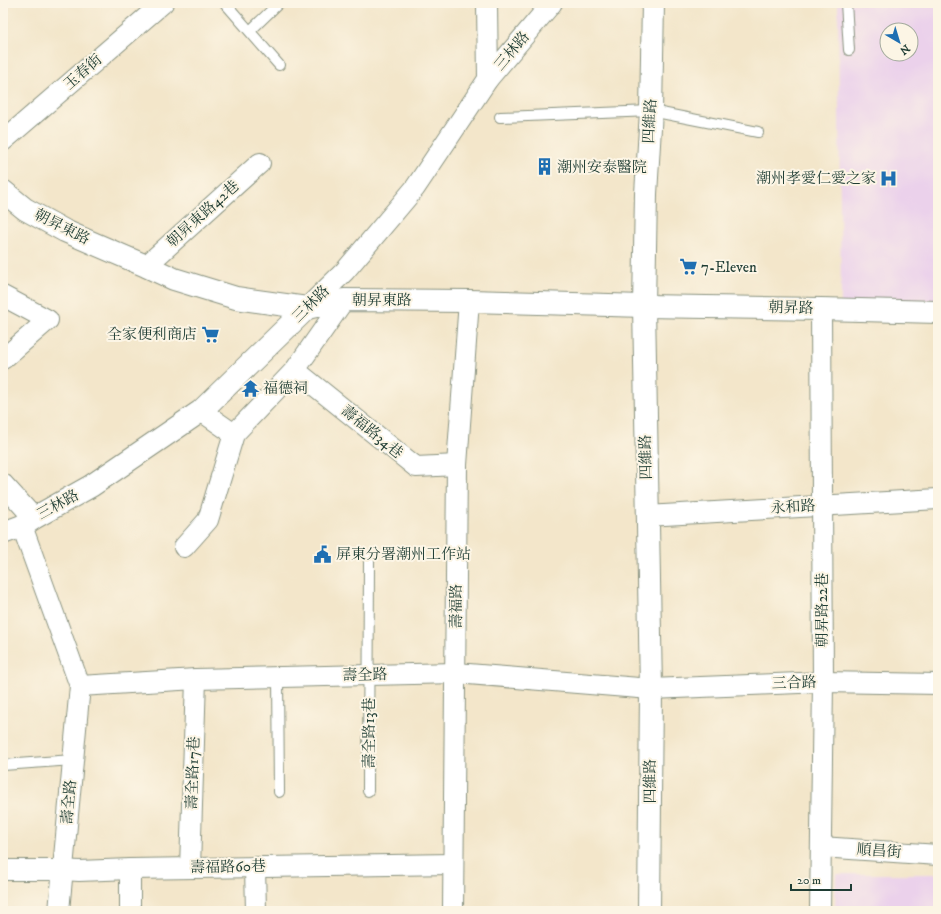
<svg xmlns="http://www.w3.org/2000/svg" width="941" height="914" viewBox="0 0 941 914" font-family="'IM FELL DW Pica','Noto Serif TC',serif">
  <rect width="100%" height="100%" fill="#fcf5e5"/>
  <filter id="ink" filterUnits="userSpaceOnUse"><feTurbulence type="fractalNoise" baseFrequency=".025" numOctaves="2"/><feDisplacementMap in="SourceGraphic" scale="8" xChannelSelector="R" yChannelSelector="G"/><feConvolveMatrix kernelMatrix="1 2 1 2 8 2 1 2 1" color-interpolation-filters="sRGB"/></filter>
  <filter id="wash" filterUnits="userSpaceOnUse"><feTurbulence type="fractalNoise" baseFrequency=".012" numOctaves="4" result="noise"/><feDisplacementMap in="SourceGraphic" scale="16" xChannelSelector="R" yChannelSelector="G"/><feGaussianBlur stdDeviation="0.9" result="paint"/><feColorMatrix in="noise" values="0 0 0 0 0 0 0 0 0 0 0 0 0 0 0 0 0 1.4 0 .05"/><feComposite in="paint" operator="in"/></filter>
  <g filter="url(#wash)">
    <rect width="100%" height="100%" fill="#f3e6ca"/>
    <g fill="#ebd1eb" fill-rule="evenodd">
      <path d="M838,3H938V301L841,305L838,9ZM887,30H911V54H887Z"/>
      <path d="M836,874H938V911H835Z"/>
    </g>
  </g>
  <g filter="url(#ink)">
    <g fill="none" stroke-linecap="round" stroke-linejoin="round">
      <defs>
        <g id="service">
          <path d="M225,3L279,65"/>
          <path d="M846,3L849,50"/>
          <path d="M250,31L279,3"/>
          <path d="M500,117L651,111L758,132"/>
          <path d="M278,677L279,792"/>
          <path d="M3,765L73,760"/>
          <path d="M368,791L369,558"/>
        </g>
        <g id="minor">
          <path d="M487,3L488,79"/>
          <path d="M3,141L163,3"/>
          <path d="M146,266L260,163"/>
          <path d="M3,296L48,320L3,359"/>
          <path d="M307,308L345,271L415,188L488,79L552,3"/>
          <path d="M295,370L416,467L457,465"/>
          <path d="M201,411L234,434"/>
          <path d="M3,484L34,518"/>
          <path d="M647,516L938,499"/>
          <path d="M22,526L80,686L59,911"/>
          <path d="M184,547L208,520L234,434L295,370L344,300"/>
          <path d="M80,686L196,679L456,673L651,689L823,682L938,684"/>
          <path d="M821,847L938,855"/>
          <path d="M255,867L256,911"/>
          <path d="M190,868L196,679"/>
          <path d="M3,870H63L79,871L130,869L453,864"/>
          <path d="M130,911V869"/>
          <path d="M453,911L457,465L469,301"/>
          <path d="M820,911L823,682L821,309"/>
        </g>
        <path id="tertiary" d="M3,191L25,209L65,231L146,266L174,279L236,298L307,308"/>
        <g id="secondary">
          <path d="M3,533L22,526L34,518L91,486L201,411L307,308L344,300L469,301L644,306L821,309L938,312"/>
          <path d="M649,911L651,689L644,306L646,194L651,111L653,3"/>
        </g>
      </defs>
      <use href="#service" stroke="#89927f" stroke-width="12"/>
      <use href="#minor" stroke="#89927f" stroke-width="22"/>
      <use href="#tertiary" stroke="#89927f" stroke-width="24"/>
      <use href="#secondary" stroke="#89927f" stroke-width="24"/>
      <use href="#service" stroke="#fff" stroke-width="10"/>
      <use href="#minor" stroke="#fff" stroke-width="20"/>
      <use href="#tertiary" stroke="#fff" stroke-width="22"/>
      <use href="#secondary" stroke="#fff" stroke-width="22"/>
    </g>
  </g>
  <defs>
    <symbol id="building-bare" viewBox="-9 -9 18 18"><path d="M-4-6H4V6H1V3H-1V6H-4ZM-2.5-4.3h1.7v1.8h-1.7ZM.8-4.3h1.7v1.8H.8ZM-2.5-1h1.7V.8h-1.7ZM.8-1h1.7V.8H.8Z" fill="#1f6fb2" stroke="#fcf5e5" stroke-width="2.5" paint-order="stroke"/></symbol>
    <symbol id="hospital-bare" viewBox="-9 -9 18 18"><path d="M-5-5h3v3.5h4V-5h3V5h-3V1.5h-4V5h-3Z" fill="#1f6fb2" stroke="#fcf5e5" stroke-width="2.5" paint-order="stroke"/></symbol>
    <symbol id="supermarket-bare" viewBox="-9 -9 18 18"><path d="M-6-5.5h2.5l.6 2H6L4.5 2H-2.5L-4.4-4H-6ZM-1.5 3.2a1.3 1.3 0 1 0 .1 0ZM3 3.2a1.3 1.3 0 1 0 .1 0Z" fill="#1f6fb2" stroke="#fcf5e5" stroke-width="2.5" paint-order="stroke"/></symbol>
    <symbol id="temple-bare" viewBox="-9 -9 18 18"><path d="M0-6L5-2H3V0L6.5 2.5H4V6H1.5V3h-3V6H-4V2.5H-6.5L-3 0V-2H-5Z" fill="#1f6fb2" stroke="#fcf5e5" stroke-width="2.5" paint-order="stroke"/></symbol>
    <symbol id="civic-bare" viewBox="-9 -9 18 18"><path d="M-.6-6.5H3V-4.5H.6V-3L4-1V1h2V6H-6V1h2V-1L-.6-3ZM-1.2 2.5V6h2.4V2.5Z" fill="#1f6fb2" stroke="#fcf5e5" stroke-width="2.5" paint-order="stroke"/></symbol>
  </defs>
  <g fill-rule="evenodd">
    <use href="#building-bare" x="532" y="154" width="25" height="25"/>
    <use href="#hospital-bare" x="876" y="166" width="25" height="25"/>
    <use href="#supermarket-bare" x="676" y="254" width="25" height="25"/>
    <use href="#supermarket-bare" x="198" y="322" width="25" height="25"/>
    <use href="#temple-bare" x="238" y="376" width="25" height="25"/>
    <use href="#civic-bare" x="310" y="542" width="25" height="25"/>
  </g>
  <g text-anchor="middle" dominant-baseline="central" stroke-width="4" stroke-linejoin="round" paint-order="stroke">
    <g font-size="15" fill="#1f3d34" stroke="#fcf5e5">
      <text transform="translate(512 51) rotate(-50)">三林路</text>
      <text transform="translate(83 72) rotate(-41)">玉春街</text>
      <text transform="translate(650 121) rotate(-87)">四維路</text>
      <text transform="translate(203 214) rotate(-42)">朝昇東路42巷</text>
      <text transform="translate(62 227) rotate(27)">朝昇東路</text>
      <text x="382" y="300">朝昇東路</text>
      <text transform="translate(311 304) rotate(-45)">三林路</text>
      <text transform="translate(791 308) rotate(1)">朝昇路</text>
      <text transform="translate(372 432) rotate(39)">壽福路34巷</text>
      <text transform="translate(646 457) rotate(-91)">四維路</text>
      <text transform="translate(58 505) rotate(-29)">三林路</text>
      <text transform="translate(793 507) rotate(-3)">永和路</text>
      <text transform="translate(456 606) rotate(-90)">壽福路</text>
      <text transform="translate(822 610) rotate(-90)">朝昇路22巷</text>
      <text transform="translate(365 675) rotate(-1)">壽全路</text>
      <text transform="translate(794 683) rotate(-2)">三合路</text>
      <text transform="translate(369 733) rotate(-90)">壽全路13巷</text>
      <text transform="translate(193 773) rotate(-88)">壽全路17巷</text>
      <text transform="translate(650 781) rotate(-90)">四維路</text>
      <text transform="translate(69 802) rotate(-85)">壽全路</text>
      <text transform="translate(879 851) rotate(4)">順昌街</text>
      <text transform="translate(228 867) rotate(-1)">壽福路60巷</text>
    </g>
    <g font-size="15" fill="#1f3d34" stroke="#fcf5e5" text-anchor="start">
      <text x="557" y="167">潮州安泰醫院</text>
      <text x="876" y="178" text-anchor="end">潮州孝愛仁愛之家</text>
      <text x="701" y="267">7-Eleven</text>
      <text x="197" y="334" text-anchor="end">全家便利商店</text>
      <text x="263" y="388">福德祠</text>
      <text x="336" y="554">屏東分署潮州工作站</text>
    </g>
  </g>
  <rect width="941" height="914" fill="none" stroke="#fcf5e5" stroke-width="16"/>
  <g transform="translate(899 42) rotate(142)"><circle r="19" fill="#fcf5e5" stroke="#a4ab9e"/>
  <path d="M0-3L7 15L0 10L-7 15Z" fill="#1f6fb2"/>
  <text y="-6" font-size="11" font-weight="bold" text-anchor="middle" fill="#1f3d34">N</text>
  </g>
  <path d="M791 884v6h60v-6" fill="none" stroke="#1f3d34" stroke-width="2"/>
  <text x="797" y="884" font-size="12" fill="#1f3d34" stroke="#fcf5e5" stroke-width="3" paint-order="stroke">20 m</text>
</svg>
